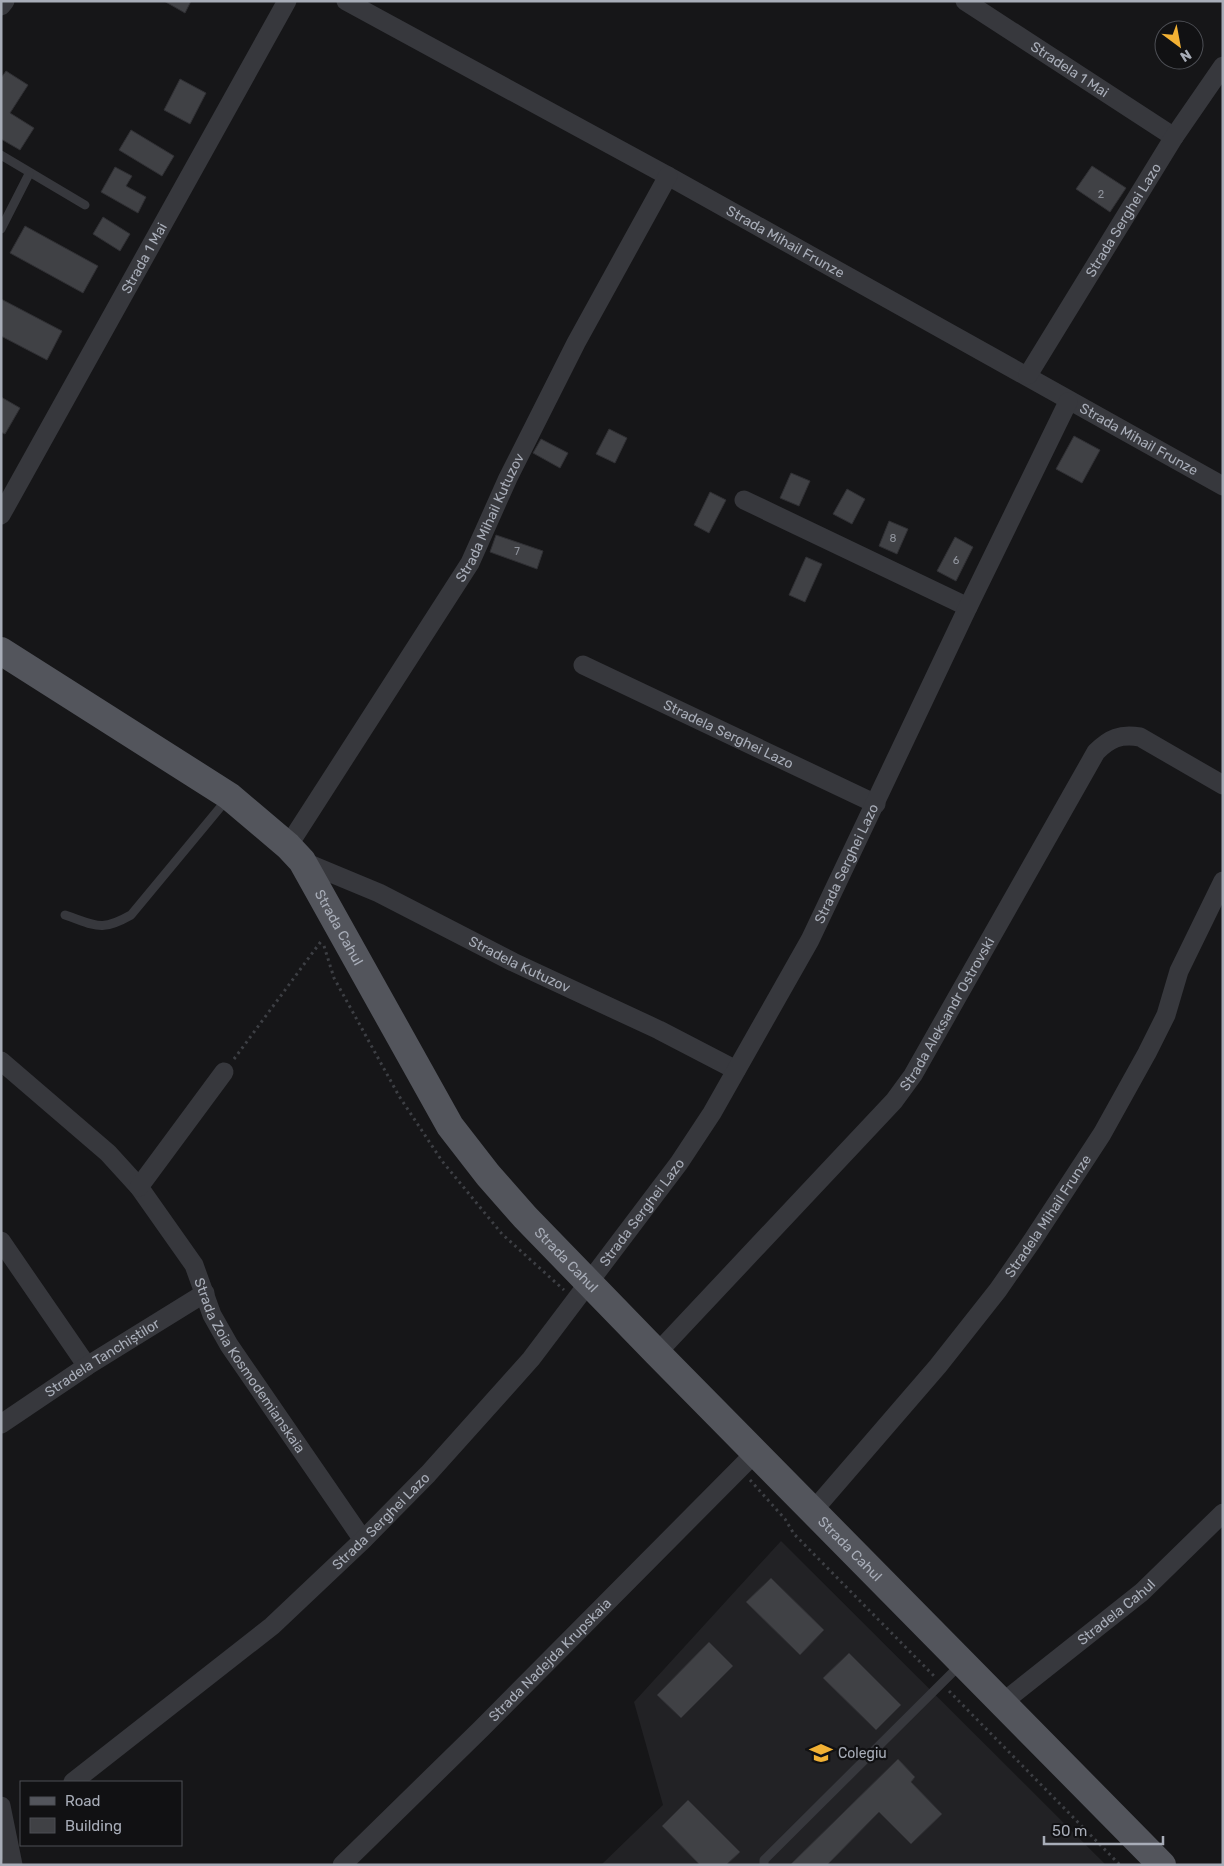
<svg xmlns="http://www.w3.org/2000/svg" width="1224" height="1866" viewBox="0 0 1224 1866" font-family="Rubik,sans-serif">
  <rect width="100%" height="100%" fill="#161618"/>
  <path fill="#222225" d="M781,1541L1106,1865H601L663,1805L634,1702Z"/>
  <g fill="#404145" stroke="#303034">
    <path d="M164,1H191L185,13Z"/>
    <path d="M6,71L28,85L10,113L34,128L20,150L1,139V78Z"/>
    <path d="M180,79L206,93L190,124L164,110Z"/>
    <path d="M131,130L174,156L162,176L119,150Z"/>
    <path d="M1092,166L1126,188L1110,212L1076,189Z"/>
    <path d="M115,167L132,176L126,186L146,197L138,213L101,192Z"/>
    <path d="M103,217L130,234L120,251L93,234Z"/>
    <path d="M25,226L98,266L83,293L10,253Z"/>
    <path d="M1,299L62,331L47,360L1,336Z"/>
    <path d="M1,397L20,408L5,434L1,432Z"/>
    <path d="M609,429L627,438L615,463L596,454Z"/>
    <path d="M1074,436L1100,450L1082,483L1056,469Z"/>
    <path d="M541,439L568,453L560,468L533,453Z"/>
    <path d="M791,473L810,481L799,506L780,498Z"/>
    <path d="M847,489L865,499L852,524L833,514Z"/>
    <path d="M710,492L726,500L709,533L694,525Z"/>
    <path d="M889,521L908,529L897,554L879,546Z"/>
    <path d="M496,535L543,551L537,569L490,552Z"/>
    <path d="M955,537L973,547L956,581L937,571Z"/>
    <path d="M806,557L822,564L805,602L789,595Z"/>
    <path d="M771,1578L824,1630L800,1655L746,1602Z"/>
    <path d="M709,1642L733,1666L681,1718L657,1695Z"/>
    <path d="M849,1653L901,1705L876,1730L823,1678Z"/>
    <path d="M898,1759L915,1777L911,1782L942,1814L911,1844L879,1812L827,1865H790Z"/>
    <path d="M688,1800L740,1852L726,1865H700L662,1826Z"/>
  </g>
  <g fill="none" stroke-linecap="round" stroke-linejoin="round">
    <g stroke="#3d3f44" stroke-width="3" stroke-dasharray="2.5 4" stroke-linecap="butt">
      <path d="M324,946L334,978L399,1096L442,1161L502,1234L564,1290"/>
      <path d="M234,1059L322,940"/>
      <path d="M750,1480L785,1519L794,1534L934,1676"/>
      <path d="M949,1691L1120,1865"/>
    </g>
    <g stroke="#37383d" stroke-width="9">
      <path d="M1,155L85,205"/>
      <path d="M1,229L29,174"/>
      <path d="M65,915C97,926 101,932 131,915L228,798"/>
      <path d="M764,1865V1860L960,1665"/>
    </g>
    <g stroke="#37383d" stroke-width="19">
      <path id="s1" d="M346,1L668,176L1223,486"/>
      <path id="s2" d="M965,1L1174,137"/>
      <path d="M1,6L5,1"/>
      <path id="s3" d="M1028,375L1174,137L1223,66"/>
      <path d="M744,500L968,607"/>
      <path id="s4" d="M1,515L287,1"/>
      <path id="s5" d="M583,665L876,804"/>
      <path id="s6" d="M288,846L470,563L508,478L576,343L668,176"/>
      <path id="s7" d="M302,861L379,893L513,962L659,1030L736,1070"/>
      <path id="s8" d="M1,1061L108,1153L139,1187L194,1265L212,1315L229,1345L363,1540"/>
      <path d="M139,1187L224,1072"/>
      <path d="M1,1241L87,1366"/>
      <path id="s9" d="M657,1353L894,1101L913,1075L1096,752C1110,738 1120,734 1140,737L1223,785"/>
      <path id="s10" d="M1,1424L87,1366L205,1293"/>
      <path id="s11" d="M812,1512L938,1366L998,1290L1032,1241L1102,1134L1147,1053L1166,1015L1179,971L1223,881"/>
      <path id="s12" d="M1002,1703L1142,1592L1223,1513"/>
      <path id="s13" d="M73,1782L272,1626L363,1540L428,1474L531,1359L679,1163L712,1113L810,940L968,607L1068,402"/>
      <path d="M1,1806L13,1865"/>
      <path id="s14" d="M342,1865L481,1729L756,1452"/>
    </g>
    <path stroke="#53555c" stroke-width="28" id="s15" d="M1,651L229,796L288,846L302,861L450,1126L488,1175L525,1217L657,1353L1162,1865"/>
  </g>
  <defs>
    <symbol id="university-bare" viewBox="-9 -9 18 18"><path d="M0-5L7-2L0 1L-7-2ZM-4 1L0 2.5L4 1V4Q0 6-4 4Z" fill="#f2b134" stroke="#111113" stroke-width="2.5" paint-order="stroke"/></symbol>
  </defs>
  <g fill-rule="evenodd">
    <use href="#university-bare" x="805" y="1737" width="32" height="32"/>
  </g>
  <g text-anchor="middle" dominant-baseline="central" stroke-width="4.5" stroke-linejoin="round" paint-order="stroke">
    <g font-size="11" fill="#8e929b">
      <text x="1101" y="194">2</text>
      <text x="893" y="538">8</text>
      <text x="517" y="551">7</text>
      <text x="956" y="560">6</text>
    </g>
    <g font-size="14" fill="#a8adb8" stroke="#111113">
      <text stroke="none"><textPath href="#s2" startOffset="125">Stradela 1 Mai</textPath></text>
      <text stroke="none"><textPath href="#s3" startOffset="182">Strada Serghei Lazo</textPath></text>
      <text stroke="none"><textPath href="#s1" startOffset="501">Strada Mihail Frunze</textPath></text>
      <text stroke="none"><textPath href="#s4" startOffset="294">Strada 1 Mai</textPath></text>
      <text stroke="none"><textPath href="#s1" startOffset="906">Strada Mihail Frunze</textPath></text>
      <text stroke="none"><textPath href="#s6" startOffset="386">Strada Mihail Kutuzov</textPath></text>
      <text stroke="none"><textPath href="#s5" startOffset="161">Stradela Serghei Lazo</textPath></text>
      <text stroke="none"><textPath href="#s13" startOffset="1214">Strada Serghei Lazo</textPath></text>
      <text stroke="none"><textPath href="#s15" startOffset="444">Strada Cahul</textPath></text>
      <text stroke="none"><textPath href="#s7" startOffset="241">Stradela Kutuzov</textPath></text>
      <text stroke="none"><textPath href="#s9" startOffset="448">Strada Aleksandr Ostrovski</textPath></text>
      <text stroke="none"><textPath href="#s13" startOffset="809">Strada Serghei Lazo</textPath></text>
      <text stroke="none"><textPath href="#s11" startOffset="379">Stradela Mihail Frunze</textPath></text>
      <text stroke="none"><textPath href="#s15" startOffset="849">Strada Cahul</textPath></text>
      <text stroke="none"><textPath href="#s10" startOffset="121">Stradela Tanchiștilor</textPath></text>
      <text stroke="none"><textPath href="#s8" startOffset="398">Strada Zoia Kosmodemianskaia</textPath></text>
      <text stroke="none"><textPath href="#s13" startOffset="404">Strada Serghei Lazo</textPath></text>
      <text stroke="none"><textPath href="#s15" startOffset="1254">Strada Cahul</textPath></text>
      <text stroke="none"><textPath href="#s12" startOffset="146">Stradela Cahul</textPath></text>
      <text stroke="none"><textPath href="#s14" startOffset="292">Strada Nadejda Krupskaia</textPath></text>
    </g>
    <g font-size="14" fill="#a8adb8" stroke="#111113" text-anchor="start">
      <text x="838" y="1753">Colegiu</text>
    </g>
  </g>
  <rect width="1224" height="1866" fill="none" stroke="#a8adb8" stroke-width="5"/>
  <rect x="20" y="1781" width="162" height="65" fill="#111113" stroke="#4d4f55"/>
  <rect x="30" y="1797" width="25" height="8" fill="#53555c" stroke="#4d4f55"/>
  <text x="65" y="1806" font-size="15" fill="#a8adb8">Road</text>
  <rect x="30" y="1818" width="25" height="15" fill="#404145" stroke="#4d4f55"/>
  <text x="65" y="1831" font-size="15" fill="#a8adb8">Building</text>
  <g transform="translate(1179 45) rotate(148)"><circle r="24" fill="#111113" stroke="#4d4f55"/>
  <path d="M0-4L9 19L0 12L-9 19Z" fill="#f2b134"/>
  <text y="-8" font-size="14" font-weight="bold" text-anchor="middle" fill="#a8adb8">N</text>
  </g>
  <path d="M1044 1836v8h119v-8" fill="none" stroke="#a8adb8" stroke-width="2.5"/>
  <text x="1052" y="1836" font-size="15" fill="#a8adb8" stroke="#111113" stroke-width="4" paint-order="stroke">50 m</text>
</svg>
